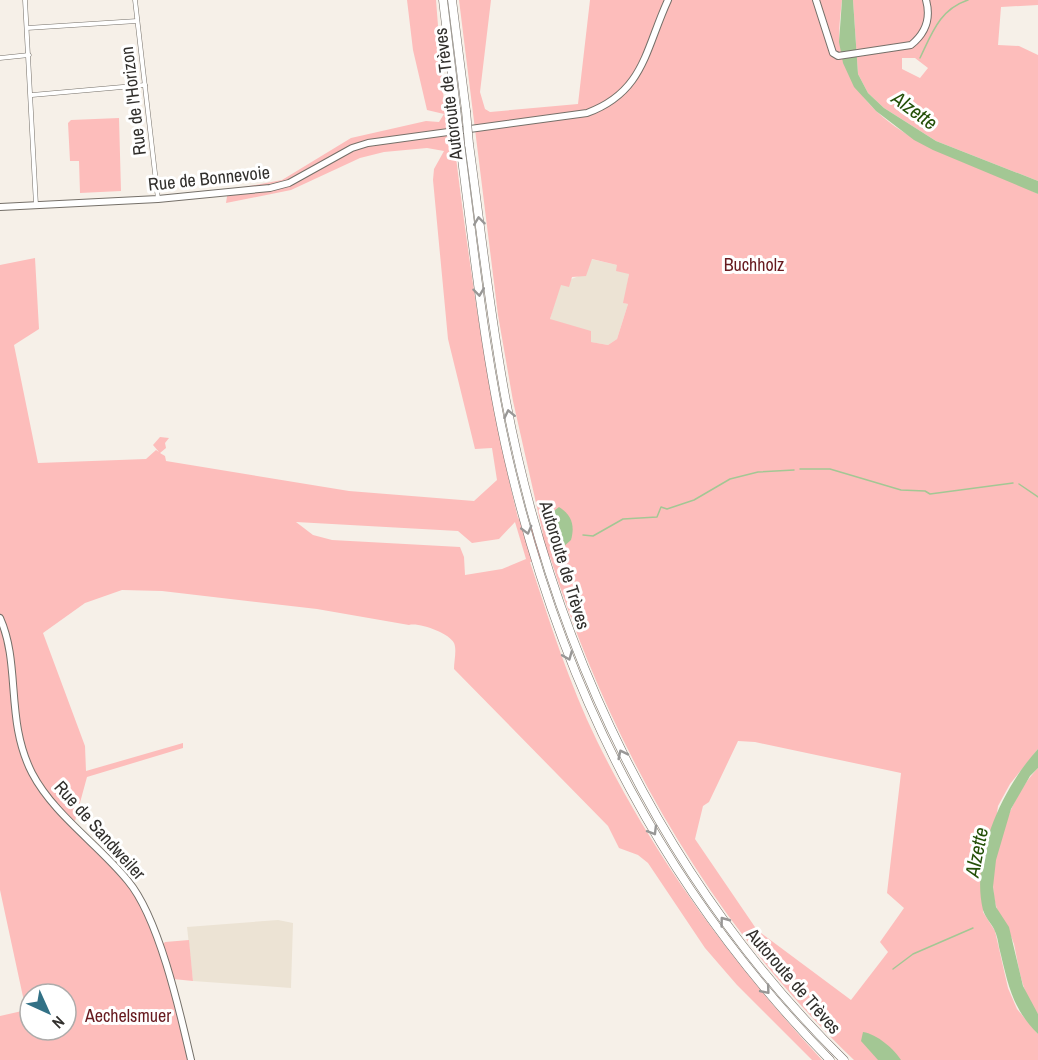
<svg xmlns="http://www.w3.org/2000/svg" width="1038" height="1060" viewBox="0 0 1038 1060" font-family="'Archivo Narrow',sans-serif">
  <rect width="100%" height="100%" fill="#f6f0e8"/>
  <g fill="#ece3d4">
    <path d="M591,259L617,265L629,274L624,303L628,304L617,339L608,345L590,342L550,319L560,284L581,275Z"/>
    <path d="M278,920L293,923L291,988L193,981L187,927Z"/>
  </g>
  <g fill="#fdbdbb" fill-rule="evenodd">
    <path d="M407,0H436L444,103L450,107C466,245 485,383 518,518L543,534L513,401L498,315L459,0H491L480,92L485,109L490,112L578,104L590,0H842C841,10 838,32 840,41C855,139 964,156 1038,194V749L1010,784L998,806L983,912L995,931L1008,988L1017,1009L1038,1034V1060H854C709,921 611,747 550,557L530,562C550,623 569,683 597,741C655,859 733,964 822,1060H812L737,985L705,948L648,863L638,855L619,848L608,826L454,669C454,661 457,650 454,643C449,633 419,622 409,625L317,609L162,591L122,590L85,603L43,633L85,746L86,771L183,743V748L87,777L75,821L65,813L131,888C161,939 176,1003 189,1060H0V1016L22,1011L25,1006L0,890V265L35,258L39,329L14,345L38,463L146,459L156,450L159,452L153,445L160,437L169,438L165,443L166,448L160,453L165,456L166,461L349,491L474,501L497,480L492,448L475,449L448,339L433,180L434,169L444,151L427,148L384,152L360,158L291,190L226,203L228,190L282,180L351,138L426,121L439,122L444,114L427,110L413,50ZM592,259L617,265L616,271L629,274L623,303L628,304L617,339L608,345L591,342V331L550,319L561,285L569,287L572,277L586,276ZM296,522L458,531L472,543L499,539L515,522L526,559L502,569L465,575L464,557L460,547L332,540L313,535ZM738,741L755,742L901,773L887,893L904,908L880,942L888,952L851,1000L757,930L695,839L703,806L709,802ZM30,994H66V1030H30Z"/>
    <path d="M853,0H1038V5L1001,7L998,45L1019,46L1038,55V181L936,141L884,108L868,93L858,74ZM902,58H915L928,68L920,78L902,69Z"/>
    <path d="M119,118L121,191L80,193L79,161H70L68,123L71,120Z"/>
    <path d="M1038,768V1014C1022,995 1019,968 1014,944C1010,931 1000,920 996,906C984,867 1010,796 1038,768Z"/>
    <path d="M189,940L193,981L173,979L161,946L165,942Z"/>
  </g>
  <g fill="#a3c794">
    <path d="M842,0H853L858,74L868,93L884,108L936,141L1038,181V194L933,150L914,140L876,111L854,87L843,63L839,42Z"/>
    <path d="M559,507C572,515 575,526 571,540L562,548L555,542L551,513Z"/>
    <path d="M1038,749V768L1030,776L1011,809L996,860L993,887L996,907L1009,927L1023,986L1038,1014V1034C1011,1007 1008,983 999,947C998,941 997,935 994,929C991,923 985,917 983,910C970,857 1003,787 1038,749Z"/>
    <path d="M863,1032C877,1034 894,1049 901,1060H878L861,1041Z"/>
  </g>
  <g fill="none" stroke-linecap="round" stroke-linejoin="round">
    <g stroke="#a3c794" stroke-width="1.5">
      <path d="M920,58C932,33 940,9 968,0"/>
      <path d="M800,469H830L901,490L925,491L930,494L1013,483"/>
      <path d="M1019,484L1038,497"/>
      <path d="M583,535L593,536L623,519L657,517L661,507L667,509L694,500L730,479L758,472L794,470"/>
      <path d="M893,969L913,954L973,928"/>
    </g>
    <defs>
      <g id="street">
        <path d="M25,0L36,205"/>
        <path d="M135,0L158,199"/>
        <path d="M27,28L137,21"/>
        <path d="M0,58L29,55"/>
        <path d="M32,95L145,85"/>
      </g>
      <g id="secondary">
        <path d="M816,0L833,53L838,56L911,45C926,33 931,18 926,0"/>
        <path d="M0,207L158,199L270,188L289,183L352,148L368,143L587,113C644,92 645,50 668,0"/>
        <path d="M0,618C21,665 5,720 32,773C54,815 98,844 128,881C159,918 180,1012 191,1060"/>
      </g>
      <g id="highway">
        <path d="M443,0L456,108"/>
        <path d="M452,0L466,111"/>
        <path d="M469,144C481,230 490,316 506,401C553,649 663,882 844,1060"/>
        <path d="M461,151C475,259 486,368 512,474C567,700 666,893 830,1060"/>
      </g>
    </defs>
    <use href="#street" stroke="#757069" stroke-width="5"/>
    <use href="#secondary" stroke="#757069" stroke-width="8"/>
    <use href="#highway" stroke="#757069" stroke-width="9"/>
    <use href="#street" stroke="#fff" stroke-width="4"/>
    <use href="#secondary" stroke="#fff" stroke-width="6"/>
    <use href="#highway" stroke="#fff" stroke-width="8"/>
    <defs>
      <g id="highway-bridge">
        <path d="M456,108L461,151"/>
        <path d="M466,111L469,144"/>
      </g>
    </defs>
    <use href="#highway-bridge" stroke="#757069" stroke-width="9" stroke-linecap="butt"/>
    <use href="#highway-bridge" stroke="#fff" stroke-width="8"/>
  </g>
  <defs><path id="oneway-chevron" d="M-2-3.5L2.5 0L-2 3.5" fill="none" stroke-width="1.6" stroke-linecap="round" stroke-linejoin="round" transform="scale(1.5)"/></defs>
  <g stroke="#989796">
    <use href="#oneway-chevron" transform="translate(479 221) rotate(-97)"/>
    <use href="#oneway-chevron" transform="translate(479 292) rotate(83)"/>
    <use href="#oneway-chevron" transform="translate(509 414) rotate(-102)"/>
    <use href="#oneway-chevron" transform="translate(527 530) rotate(75)"/>
    <use href="#oneway-chevron" transform="translate(568 656) rotate(68)"/>
    <use href="#oneway-chevron" transform="translate(622 754) rotate(-116)"/>
    <use href="#oneway-chevron" transform="translate(653 831) rotate(59)"/>
    <use href="#oneway-chevron" transform="translate(724 921) rotate(-127)"/>
    <use href="#oneway-chevron" transform="translate(766 990) rotate(50)"/>
  </g>
  <g text-anchor="middle" dominant-baseline="central" stroke-width="6" stroke-linejoin="round" paint-order="stroke">
    <g font-size="18" fill="#312f2c" stroke="#fff">
      <text transform="translate(448 94) rotate(-97)">Autoroute de Trèves</text>
      <text transform="translate(133 101) rotate(-97)">Rue de l'Horizon</text>
      <text transform="translate(209 178) rotate(-6)">Rue de Bonnevoie</text>
      <text transform="translate(565 565) rotate(73)">Autoroute de Trèves</text>
      <text transform="translate(100 830) rotate(48)">Rue de Sandweiler</text>
      <text transform="translate(794 981) rotate(49)">Autoroute de Trèves</text>
    </g>
    <g font-size="18" fill="#671a1f" stroke="#fff">
      <text x="754" y="264">Buchholz</text>
      <text x="128" y="1015">Aechelsmuer</text>
    </g>
    <g font-size="20" font-style="italic" fill="#245008" stroke="#fff">
      <text transform="translate(915 110) rotate(36)">Alzette</text>
      <text transform="translate(976 852) rotate(-79)">Alzette</text>
    </g>
  </g>
  <g transform="translate(48 1012) rotate(135)"><circle r="28" fill="#ffffff" stroke="#adacab" stroke-width="1.5"/>
  <path d="M0-4.5L10 22L0 15L-10 22Z" fill="#327186"/>
  <text y="-9" font-size="16" font-weight="bold" text-anchor="middle" fill="#312f2c">N</text>
  </g>
</svg>
